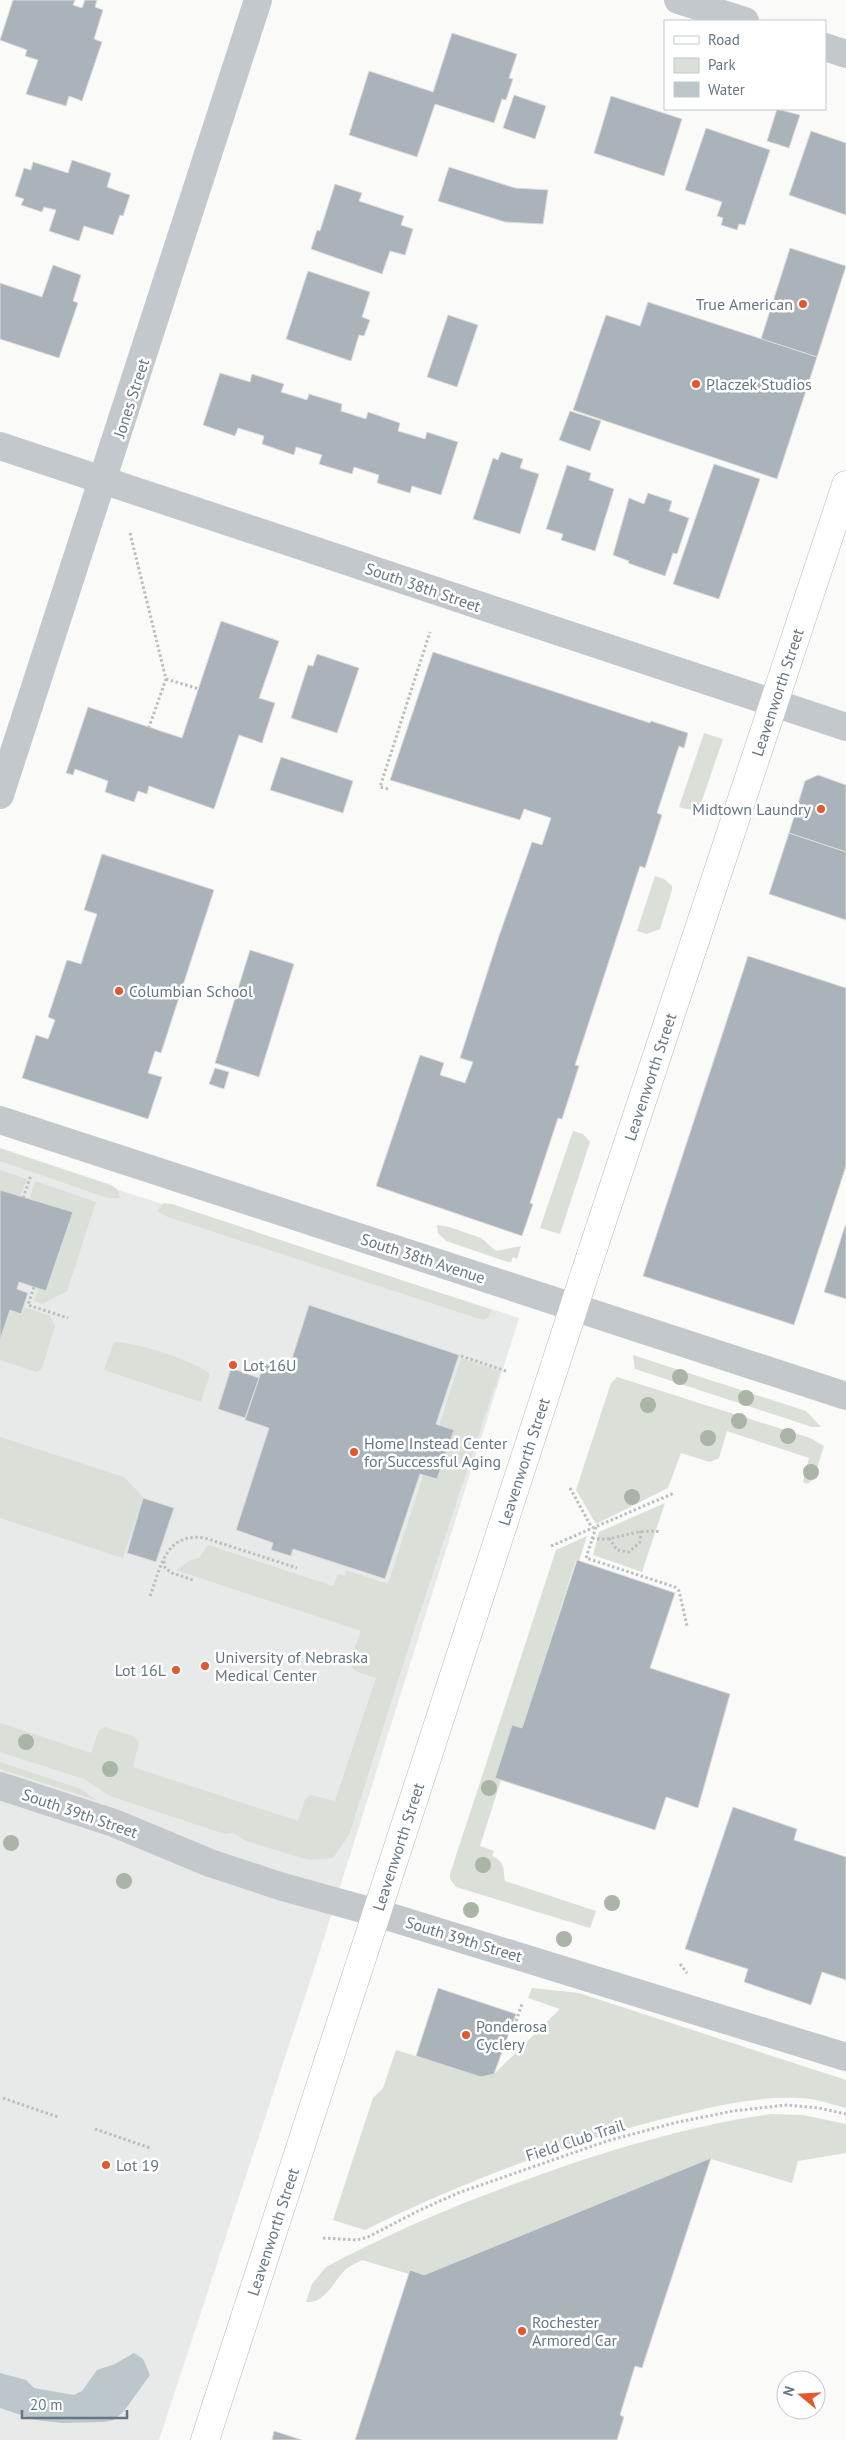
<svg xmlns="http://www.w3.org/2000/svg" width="846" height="2440" viewBox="0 0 846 2440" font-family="'PT Sans',sans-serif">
  <rect width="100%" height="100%" fill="#fafaf8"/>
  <path fill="#e8e9e9" d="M0,1152L519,1318L317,1960L159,2440H0Z"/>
  <g fill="#dadfd7">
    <path d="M704,733L723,739L700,806C693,811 686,809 679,807Z"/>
    <path d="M655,876L664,879L672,886V890L660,929L647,934L637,931Z"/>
    <path d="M573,1131L583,1134L590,1142L560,1234L540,1228Z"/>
    <path d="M0,1148L111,1185L117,1189L120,1198H108L0,1161Z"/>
    <path d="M0,1170L27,1179L20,1196L0,1190Z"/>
    <path d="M35,1181L96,1202L67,1291L43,1304L34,1301L39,1289L47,1291L73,1212L30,1198Z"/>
    <path d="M164,1203L172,1204L492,1310L488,1318L483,1320L168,1217L157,1211Z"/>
    <path d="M437,1225L449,1227L481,1238L496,1251L521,1246L517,1259L513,1257L511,1262H508L446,1241L438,1233Z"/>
    <path d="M24,1307L50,1316L55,1326L42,1368L37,1372L0,1360V1340L10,1310L21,1314Z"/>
    <path d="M114,1342C138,1343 190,1359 210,1374L201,1402L104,1370Z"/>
    <path d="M633,1355L806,1411L821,1427H812L635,1369Z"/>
    <path d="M461,1358L500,1371L415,1627L349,1835L333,1858L309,1860L246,1841L233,1833L225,1834L110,1796L84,1779L0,1752V1723L91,1753L99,1730L105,1727L133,1736L139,1742L133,1767L298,1821L305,1800L310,1795L335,1801L376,1678C370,1676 362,1674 356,1671C344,1665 358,1641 361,1631L176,1570L191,1560L199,1558L208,1545L333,1586L338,1574L345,1576L346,1570L388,1584Z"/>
    <path d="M617,1377L810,1438L824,1446L813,1480L807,1484L803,1482L809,1458L727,1431L719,1458L710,1462L681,1453L668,1488L596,1524L576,1490L611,1383Z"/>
    <path d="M0,1437L124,1477L143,1497L123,1558L0,1518Z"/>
    <path d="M665,1503L642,1572L593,1555L599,1532Z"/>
    <path d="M587,1536L579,1561L576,1560L522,1728L501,1780L480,1846L494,1851L492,1856C506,1862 503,1871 505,1881L596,1911L590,1928L456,1887L450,1879V1874L556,1550Z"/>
    <path d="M0,1762L81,1789L96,1800L0,1769Z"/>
    <path d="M532,1988L579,1993L846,2080V2108C830,2104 814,2098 798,2098C753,2096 706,2108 663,2119C560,2145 460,2183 365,2230L333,2220L373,2098L383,2088L396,2050L481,2077L494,2074L560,2009L528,1998Z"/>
    <path d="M771,2114L803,2115L846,2124V2153L798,2161L792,2183L711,2159L424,2275L410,2270L409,2274L362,2260C357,2263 349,2266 345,2270C333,2282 325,2304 306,2302L312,2284L326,2267C392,2232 460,2203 531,2178C609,2150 688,2126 771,2114Z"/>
  </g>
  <path fill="#bbc7cb" d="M134,2353L143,2359L150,2375L124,2411L114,2420L104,2422L62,2423L36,2420L0,2408V2373L26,2380L34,2388L74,2395L82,2391L97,2370L115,2364Z"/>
  <g fill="#aab3b9" stroke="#dcdcda">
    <path d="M13,0H75L73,5L82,8L85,0H97L95,7L103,10L94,39L102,42L82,101L69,96L66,106L26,94L38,60L25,56L27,50L0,40Z"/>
    <path d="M452,33L517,54L509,78L513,79L506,100L502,99L494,123L435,104L417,157L349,135L369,71L433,92Z"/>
    <path d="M514,95L546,106L535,139L503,128Z"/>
    <path d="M611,96L682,119L664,176L594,153Z"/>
    <path d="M777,109L800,115L789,148L767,141Z"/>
    <path d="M706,128L770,150L745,225L739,224L737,230L721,225L723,218L717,216L722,202L685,190Z"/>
    <path d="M811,131L846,143V215L789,195Z"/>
    <path d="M72,160L111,173L107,187L130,195L123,216L120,215L113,235L84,226L79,241L49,231L56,210L44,207L42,212L21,205L24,199L15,196L24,168L31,170L33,162L68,173Z"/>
    <path d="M449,167L515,188L548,190L543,224L505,222L438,201Z"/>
    <path d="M335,184L362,193L359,201L404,216L401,225L413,229L405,255L390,251L382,274L311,249L317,230L320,231Z"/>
    <path d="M790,248L846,266L817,357L761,339Z"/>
    <path d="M53,265L81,275L73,301L78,303L59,358L0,339V283L42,297Z"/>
    <path d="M308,271L370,292L362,317L370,320L364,336L359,335L351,361L286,339Z"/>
    <path d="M648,302L817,357L777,479L573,410L606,315L640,326Z"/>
    <path d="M448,315L478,325L457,387L427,377Z"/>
    <path d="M220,373L250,382L252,374L284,384L281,392L307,400L309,394L342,404L341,411L366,419L368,412L400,423L398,431L425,439L427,432L458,442L441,495L412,486L410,493L377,483L379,475L354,467L352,474L319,464L322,455L296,447L294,455L262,444L264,436L238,428L235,436L203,425Z"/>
    <path d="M570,411L601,421L590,451L559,440Z"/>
    <path d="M501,452L523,459L520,468L539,474L520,534L473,519L493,458L498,460Z"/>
    <path d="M714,464L760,479L719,599L673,584Z"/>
    <path d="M567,465L591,473L589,480L614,489L595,551L561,540L563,534L546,529Z"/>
    <path d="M648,493L672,501L669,511L689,518L677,554L673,553L665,576L628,563L629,561L613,555L629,498L644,504Z"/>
    <path d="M221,621L279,641L259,698L275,703L262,743L239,735L214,809L149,786L147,794L138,791L134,802L105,792L108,781L75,769L73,775L66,773L88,707L182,738Z"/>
    <path d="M433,652L650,723L651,721L688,733L684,748L679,746L657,813L662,815L645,868L640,866L575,1065L579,1066L562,1119L558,1118L530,1203L533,1204L522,1236L376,1186L420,1055L444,1063L440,1075L465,1083L473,1062L460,1058L499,936L532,842L542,845L551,818L524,809L520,820L390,780Z"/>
    <path d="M317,654L359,668L337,733L291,718L308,665L313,666Z"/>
    <path d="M281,757L353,781L343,813L270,790Z"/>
    <path d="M818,775L846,785V852L789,833L805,781Z"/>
    <path d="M789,833L846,852V920L769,894Z"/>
    <path d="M102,854L214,890L161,1053L155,1051L148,1073L162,1077L148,1119L22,1078L36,1035L48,1039L55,1020L48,1017L67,960L81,964L97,914L84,910Z"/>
    <path d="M250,950L294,964L259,1077L215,1063Z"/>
    <path d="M748,956L846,988V1166L794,1325L643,1276Z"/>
    <path d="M215,1068L229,1072L224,1089L209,1084Z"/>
    <path d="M0,1190L73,1212L46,1291L19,1282L17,1289L28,1293L21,1314L10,1310L0,1340Z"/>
    <path d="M845,1226H846V1299L824,1292Z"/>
    <path d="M309,1305L459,1355L436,1424L454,1430L437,1479L420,1474L385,1579L293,1549L291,1556L271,1550L273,1543L236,1530L269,1428L245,1420L264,1363L288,1371Z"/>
    <path d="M231,1368L259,1378L245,1418L218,1409Z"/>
    <path d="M143,1498L174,1508L156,1562L127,1553Z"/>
    <path d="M577,1560L675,1593L650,1668L730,1694L698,1808L666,1797L655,1830L495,1778L512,1725L522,1728Z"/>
    <path d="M733,1807L797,1829L794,1840L846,1857V1980L822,1972L811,2005L744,1982L748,1969L685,1949Z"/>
    <path d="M438,1988L516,2014L494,2074L481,2077L416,2056Z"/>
    <path d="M711,2158L642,2368L635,2366L620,2415L624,2417L617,2440H355L410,2270L424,2275Z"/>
    <path d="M274,2431L302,2440H272Z"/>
  </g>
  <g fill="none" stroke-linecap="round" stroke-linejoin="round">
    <defs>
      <g id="primary">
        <path id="s1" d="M205,2440L585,1273L846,485"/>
      </g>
    </defs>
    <use href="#primary" stroke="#b5babe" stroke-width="29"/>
    <g stroke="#bbbfc2" stroke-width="3" stroke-dasharray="2.5 2.5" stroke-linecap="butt">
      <path d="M130,533L166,679L149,727"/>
      <path d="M166,679L199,689"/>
      <path d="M388,789L380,787L430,632"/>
      <path d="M23,1198L31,1175"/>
      <path d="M34,1287L28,1305L68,1318"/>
      <path d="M461,1356L506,1371"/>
      <path d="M570,1488L592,1528"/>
      <path d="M596,1527L586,1558L675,1587L679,1591L687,1626"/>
      <path d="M592,1538C616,1543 634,1527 661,1532"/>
      <path d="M609,1538L617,1550L629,1552L640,1542L641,1530"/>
      <path d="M551,1546L674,1493"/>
      <path d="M164,1561L165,1568L172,1573L193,1580"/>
      <path d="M150,1596C161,1567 165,1532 205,1538L297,1568"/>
      <path d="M680,1964L687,1973"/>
      <path d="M516,2021L522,2004"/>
      <path d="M3,2098L58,2117"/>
      <path d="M95,2129L150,2148"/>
      <path d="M323,2238L357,2240L368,2237L420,2210L458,2193L607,2141L674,2123L733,2111L787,2105L819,2108L846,2114"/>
    </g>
    <g stroke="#c3c8cc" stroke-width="28">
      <path d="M678,0L745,21"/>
      <path d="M825,47L846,54"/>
      <path d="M0,446L846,727"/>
      <path d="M0,795L258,0"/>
      <path d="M0,1120L846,1396"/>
      <path d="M0,1786L114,1823L210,1863L283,1887L377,1913L846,2057"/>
    </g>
    <use href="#primary" stroke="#fff" stroke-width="28"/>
  </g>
  <g fill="#aab4a7">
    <circle cx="680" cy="1377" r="8"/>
    <circle cx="746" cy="1398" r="8"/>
    <circle cx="648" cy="1405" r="8"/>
    <circle cx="739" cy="1421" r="8"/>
    <circle cx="788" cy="1436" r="8"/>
    <circle cx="708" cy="1438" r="8"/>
    <circle cx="811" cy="1472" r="8"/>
    <circle cx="632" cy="1497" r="8"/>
    <circle cx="26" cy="1742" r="8"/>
    <circle cx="110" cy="1769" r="8"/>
    <circle cx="489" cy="1788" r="8"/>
    <circle cx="11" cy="1843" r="8"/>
    <circle cx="483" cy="1865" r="8"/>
    <circle cx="124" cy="1881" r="8"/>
    <circle cx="612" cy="1903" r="8"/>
    <circle cx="471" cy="1910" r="8"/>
    <circle cx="564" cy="1939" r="8"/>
  </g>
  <g fill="#e4572e" stroke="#fff" stroke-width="2">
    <circle cx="803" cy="304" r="5"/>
    <circle cx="696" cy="384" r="5"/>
    <circle cx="821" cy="809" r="5"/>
    <circle cx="119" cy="991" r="5"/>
    <circle cx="233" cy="1365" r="5"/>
    <circle cx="354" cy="1452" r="5"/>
    <circle cx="205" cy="1666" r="5"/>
    <circle cx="176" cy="1670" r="5"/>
    <circle cx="466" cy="2035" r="5"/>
    <circle cx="106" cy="2165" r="5"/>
    <circle cx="522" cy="2331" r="5"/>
  </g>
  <g text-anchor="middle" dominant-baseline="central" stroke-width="5" stroke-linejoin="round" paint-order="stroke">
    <g font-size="16" fill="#657683" stroke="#fff" text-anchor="start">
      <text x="793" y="304" text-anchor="end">True American</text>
      <text x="706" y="384">Placzek Studios</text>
      <text x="811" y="809" text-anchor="end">Midtown Laundry</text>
      <text x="129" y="991">Columbian School</text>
      <text x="243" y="1365">Lot 16U</text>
      <text x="364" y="1443">Home Instead Center<tspan x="364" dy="18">for Successful Aging</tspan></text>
      <text x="215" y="1657">University of Nebraska<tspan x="215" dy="18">Medical Center</tspan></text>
      <text x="166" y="1670" text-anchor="end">Lot 16L</text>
      <text x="476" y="2026">Ponderosa<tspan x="476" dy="18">Cyclery</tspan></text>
      <text x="116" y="2165">Lot 19</text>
      <text x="532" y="2322">Rochester<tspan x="532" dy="18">Armored Car</tspan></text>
    </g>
    <g font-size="16" fill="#657683" stroke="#fff">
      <text transform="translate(131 398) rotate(-72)">Jones Street</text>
      <text transform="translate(423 587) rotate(19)">South 38th Street</text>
      <text stroke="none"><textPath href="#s1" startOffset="1839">Leavenworth Street</textPath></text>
      <text stroke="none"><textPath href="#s1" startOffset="1434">Leavenworth Street</textPath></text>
      <text transform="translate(423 1258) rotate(18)">South 38th Avenue</text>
      <text stroke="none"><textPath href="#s1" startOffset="1029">Leavenworth Street</textPath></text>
      <text transform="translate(80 1813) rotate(19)">South 39th Street</text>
      <text stroke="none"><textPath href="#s1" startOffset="624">Leavenworth Street</textPath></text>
      <text transform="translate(464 1939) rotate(17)">South 39th Street</text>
      <text transform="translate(575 2140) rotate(-18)">Field Club Trail</text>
      <text stroke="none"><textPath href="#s1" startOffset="219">Leavenworth Street</textPath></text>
    </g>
  </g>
  <rect x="664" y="20" width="162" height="90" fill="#ffffff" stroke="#c1c8cd"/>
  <rect x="674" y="36" width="25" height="8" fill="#ffffff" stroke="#c1c8cd"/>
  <text x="708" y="45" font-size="15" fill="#657683">Road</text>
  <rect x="674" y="58" width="25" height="15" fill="#dadfd7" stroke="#c1c8cd"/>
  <text x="708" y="70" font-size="15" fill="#657683">Park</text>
  <rect x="674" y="82" width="25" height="15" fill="#bbc7cb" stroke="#c1c8cd"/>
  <text x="708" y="95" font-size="15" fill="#657683">Water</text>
  <g transform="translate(801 2395) rotate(288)"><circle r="24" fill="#ffffff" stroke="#c1c8cd"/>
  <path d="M0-4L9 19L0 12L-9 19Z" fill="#e4572e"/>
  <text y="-8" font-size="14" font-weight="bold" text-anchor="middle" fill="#657683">N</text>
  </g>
  <path d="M22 2410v8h105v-8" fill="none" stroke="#657683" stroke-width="2.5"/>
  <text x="30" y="2410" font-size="15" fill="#657683" stroke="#ffffff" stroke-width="4" paint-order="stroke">20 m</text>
</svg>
